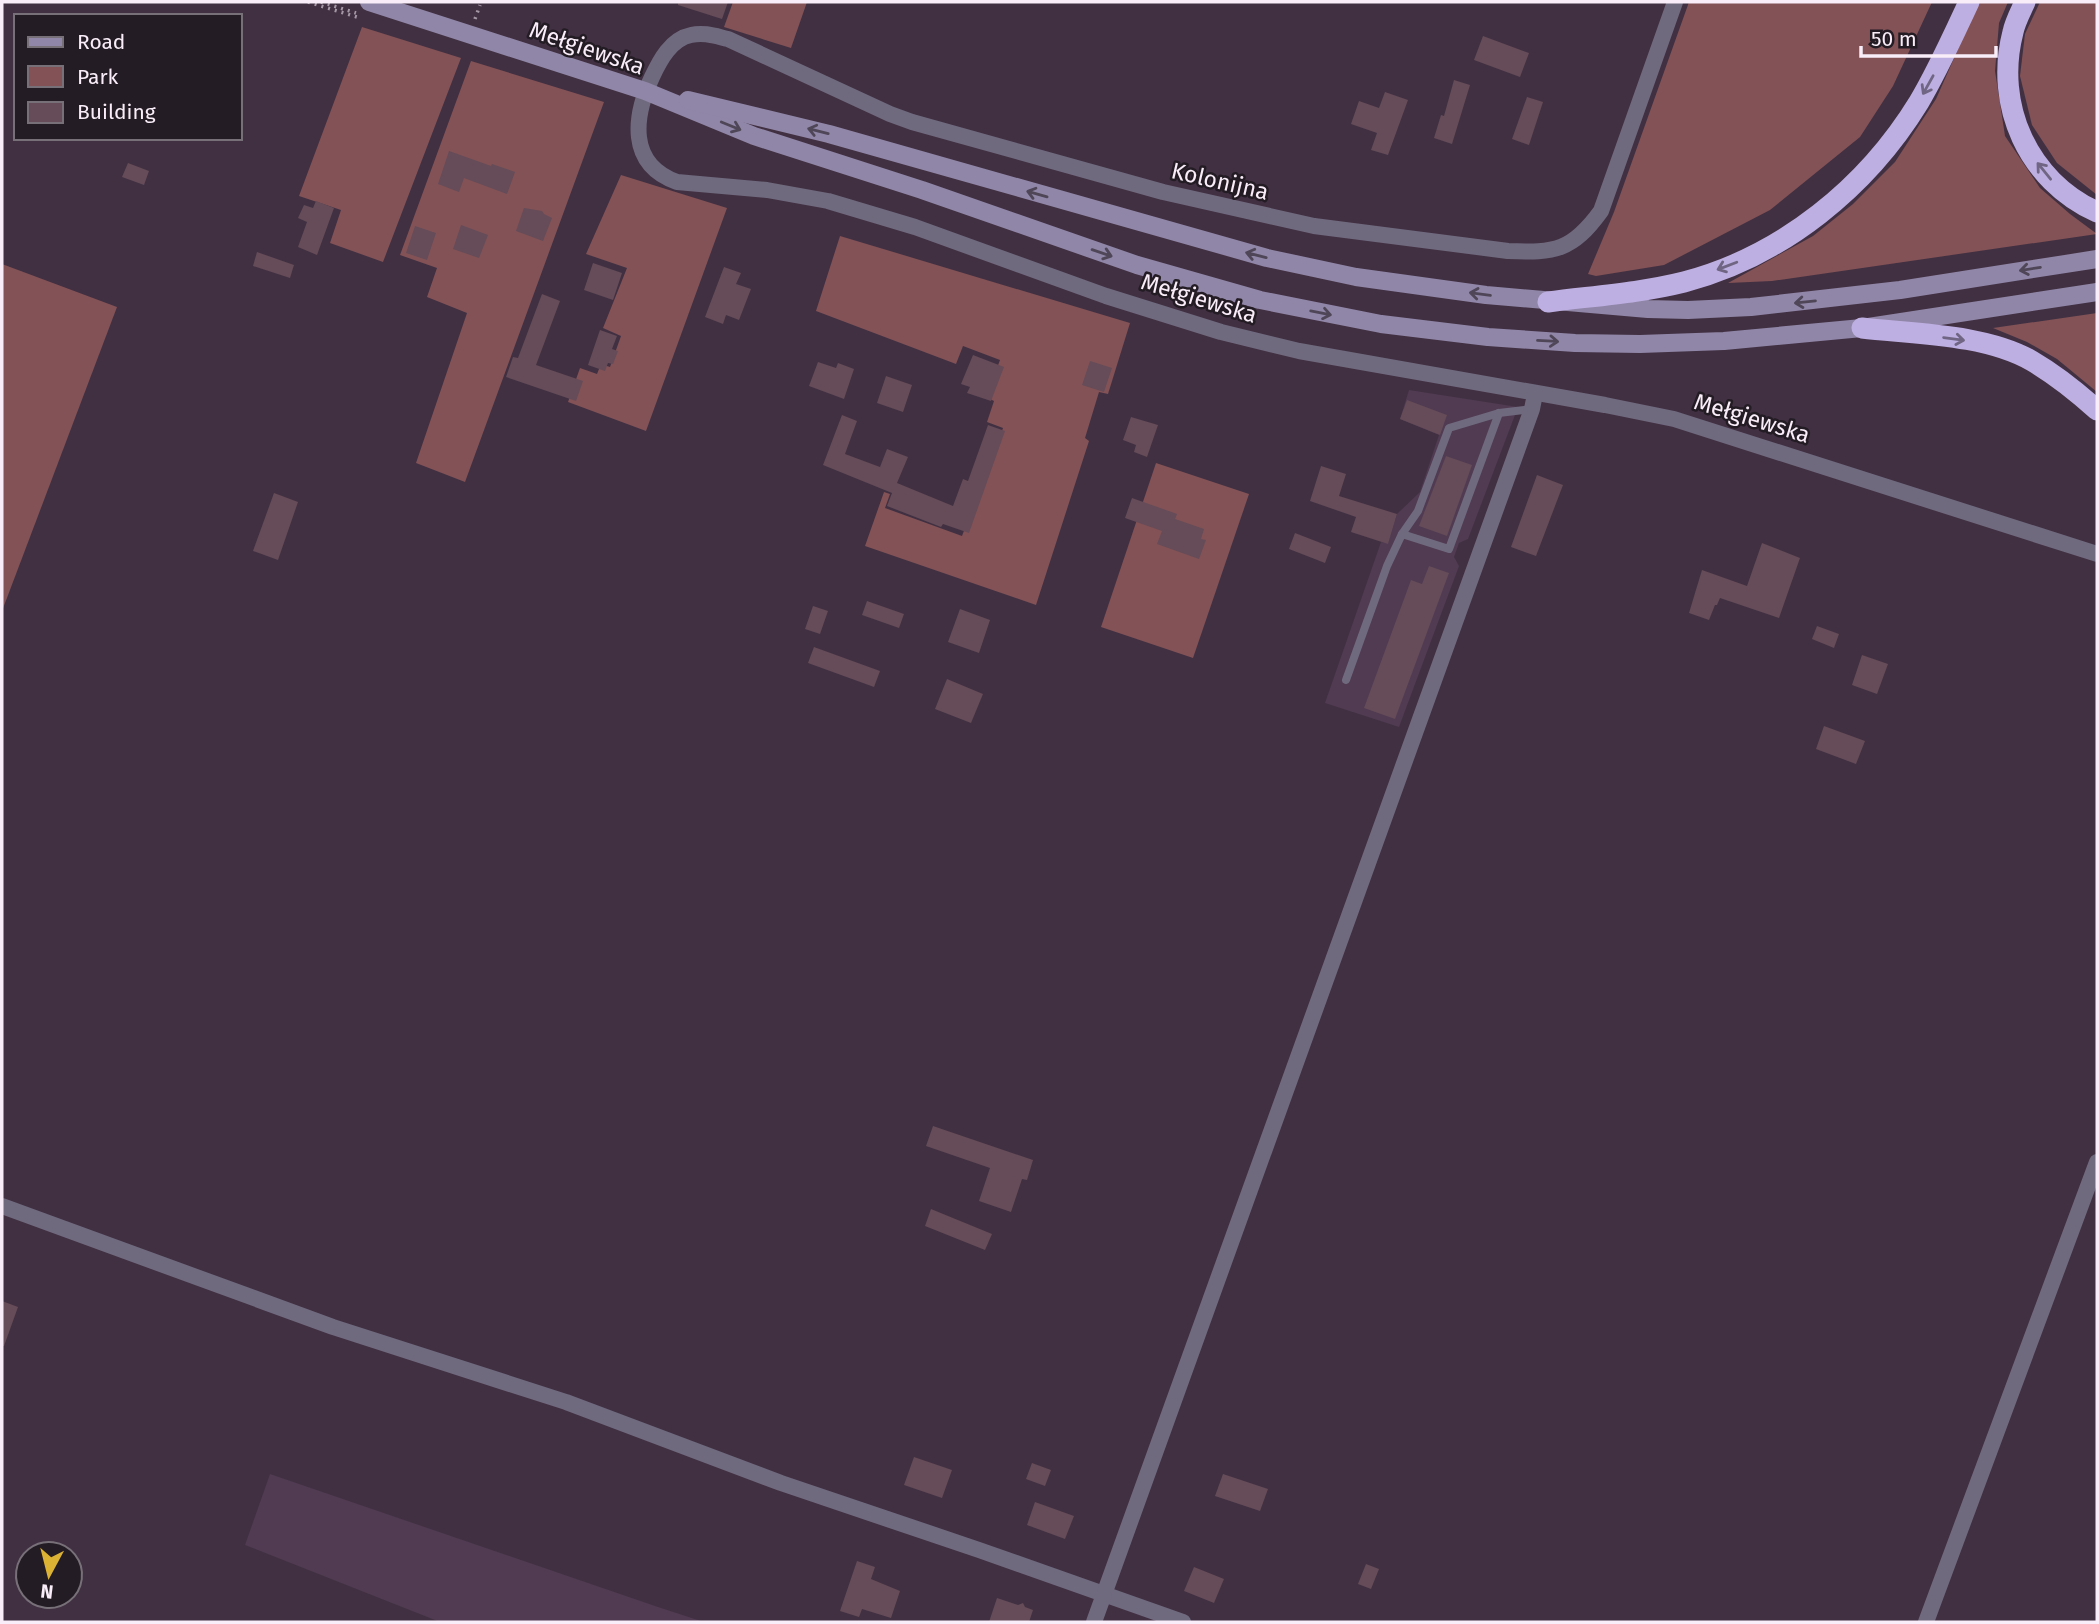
<svg xmlns="http://www.w3.org/2000/svg" width="2099" height="1624" viewBox="0 0 2099 1624" font-family="'Fira Sans',sans-serif">
  <rect width="100%" height="100%" fill="#413042"/>
  <g fill="#503b52">
    <path d="M1409,390L1518,407L1468,539L1459,543L1454,557L1459,566L1399,727L1325,703L1381,542L1388,543L1397,514L1420,492L1439,435L1400,419Z"/>
    <path d="M270,1474L658,1607L704,1622H440L245,1545Z"/>
  </g>
  <g fill="#825256">
    <path d="M733,2H807L791,48L724,27Z"/>
    <path d="M1689,2H1932L1893,86L1860,137L1770,210L1664,265L1596,276L1588,274L1614,212Z"/>
    <path d="M1979,2H2008L1999,23L1995,71L2005,136L2040,188L2070,214L2097,234L1772,281L1728,283L1813,236L1853,204L1895,162L1936,99Z"/>
    <path d="M2040,2H2097V195L2057,163L2032,125L2020,76L2025,34Z"/>
    <path d="M362,27L461,58L383,262L330,243L341,210L299,196Z"/>
    <path d="M471,61L604,102L465,482L416,463L467,313L427,297L437,268L400,255Z"/>
    <path d="M621,175L727,208L646,431L568,402L580,368L597,374L601,364L610,367L621,336L603,328L627,268L586,254Z"/>
    <path d="M840,236L1130,323L1108,394L1099,392L1085,438L1089,441L1036,605L865,546L884,492L890,494L885,508L962,536L1003,428L987,422L994,401L986,397L1000,360L963,346L956,364L816,311Z"/>
    <path d="M2,264L117,307L2,611Z"/>
    <path d="M2097,313V392L2057,359L2027,342L1993,328Z"/>
    <path d="M1156,463L1249,494L1193,658L1101,627Z"/>
  </g>
  <g fill="#654c58">
    <path d="M678,2H728L722,19L678,5Z"/>
    <path d="M1483,36L1529,53L1520,77L1474,60Z"/>
    <path d="M1454,80L1470,85L1452,144L1434,138L1441,115L1444,116Z"/>
    <path d="M1385,92L1408,100L1388,155L1371,150L1377,133L1351,124L1359,101L1379,108Z"/>
    <path d="M1527,97L1543,102L1529,145L1512,139Z"/>
    <path d="M449,151L491,166L492,164L515,172L507,194L464,178L459,192L438,184Z"/>
    <path d="M128,163L149,171L144,185L122,177Z"/>
    <path d="M316,201L334,208L317,255L298,247L307,222L298,218L304,205L313,208Z"/>
    <path d="M524,208L542,211L544,214L552,218L543,241L516,231Z"/>
    <path d="M461,225L488,235L479,258L453,249Z"/>
    <path d="M415,226L436,233L427,260L406,253Z"/>
    <path d="M257,252L294,265L290,278L253,266Z"/>
    <path d="M593,263L622,273L613,300L584,290Z"/>
    <path d="M724,267L741,273L736,284L751,289L739,320L726,315L723,324L705,317Z"/>
    <path d="M542,294L560,301L536,365L583,381L576,401L506,377L513,357L518,358Z"/>
    <path d="M600,330L617,336L612,349L618,351L613,364L608,363L605,371L588,365Z"/>
    <path d="M973,355L1004,367L991,401L967,393L970,387L961,384Z"/>
    <path d="M1090,361L1112,368L1104,392L1082,385Z"/>
    <path d="M818,362L836,368L838,363L854,369L844,399L809,386Z"/>
    <path d="M886,376L912,385L903,412L877,403Z"/>
    <path d="M1407,400L1447,415L1440,435L1400,419Z"/>
    <path d="M842,415L857,421L845,454L880,467L887,449L908,457L897,483L953,506L963,479L968,481L988,425L1005,431L969,533L943,524L941,527L887,506L892,493L823,465Z"/>
    <path d="M1131,417L1158,425L1147,457L1134,452L1136,445L1123,440Z"/>
    <path d="M1446,456L1472,465L1447,536L1419,526Z"/>
    <path d="M1321,466L1346,474L1339,496L1397,514L1388,544L1351,532L1356,517L1310,501Z"/>
    <path d="M1537,475L1563,485L1536,556L1511,547Z"/>
    <path d="M274,493L298,502L278,560L253,551Z"/>
    <path d="M1132,498L1177,514L1175,519L1204,529L1201,539L1206,540L1199,559L1157,544L1162,531L1125,518Z"/>
    <path d="M1295,533L1331,547L1325,563L1289,549Z"/>
    <path d="M1762,543L1800,558L1779,618L1720,598L1717,605H1715L1709,620L1689,613L1702,570L1747,586Z"/>
    <path d="M1429,566L1449,573L1395,719L1364,708L1411,580L1422,584Z"/>
    <path d="M867,601L904,614L899,628L862,615Z"/>
    <path d="M813,606L828,611L820,634L805,629Z"/>
    <path d="M960,609L990,620L979,653L948,642Z"/>
    <path d="M1817,626L1839,634L1834,648L1812,639Z"/>
    <path d="M814,647L880,671L874,687L808,663Z"/>
    <path d="M1862,655L1888,664L1877,694L1852,685Z"/>
    <path d="M947,679L983,694L971,723L935,709Z"/>
    <path d="M1824,726L1865,741L1856,764L1816,749Z"/>
    <path d="M933,1126L1033,1160L1027,1180L1022,1179L1011,1212L979,1201L990,1168L926,1146Z"/>
    <path d="M931,1209L992,1234L985,1250L925,1226Z"/>
    <path d="M2,1301L18,1307L4,1346H2Z"/>
    <path d="M914,1457L952,1470L942,1498L904,1485Z"/>
    <path d="M1032,1463L1051,1470L1045,1486L1026,1479Z"/>
    <path d="M1223,1474L1268,1489L1260,1511L1215,1496Z"/>
    <path d="M1035,1502L1074,1516L1065,1539L1027,1525Z"/>
    <path d="M857,1561L875,1567L871,1579L900,1591L891,1618L862,1609L859,1617L840,1611Z"/>
    <path d="M1366,1564L1379,1569L1371,1589L1358,1584Z"/>
    <path d="M1194,1567L1224,1579L1214,1603L1184,1591Z"/>
    <path d="M997,1598L1018,1605L1023,1603L1025,1607L1033,1610L1029,1622H989Z"/>
  </g>
  <g fill="none" stroke-linecap="round" stroke-linejoin="round">
    <g stroke="#a597a5" stroke-width="3.5" stroke-dasharray="2 5" stroke-linecap="butt">
      <path d="M308,2L360,18"/>
      <path d="M321,2L356,13"/>
      <path d="M475,19L480,5"/>
    </g>
    <g stroke="#706a7f" stroke-width="8">
      <path d="M1402,534L1418,511L1449,428L1499,413L1532,409"/>
      <path d="M1346,680L1387,566L1402,534L1449,549L1499,413"/>
    </g>
    <g stroke="#706a7f" stroke-width="16">
      <path d="M1675,2L1601,211C1572,251 1555,253 1508,251L1314,226L1163,192L912,122L890,114L728,39C715,36 704,32 691,35C671,39 660,60 652,77C634,116 627,164 677,182L767,190L828,201L915,227L1106,296L1221,332L1299,351L1605,405L1674,419L2097,554"/>
      <path d="M2,1206L333,1327L566,1402L781,1483L979,1550L1183,1622"/>
      <path d="M1094,1622L1532,409L1535,394"/>
      <path d="M1926,1622L2097,1162"/>
    </g>
    <g stroke="#9086a7" stroke-width="18">
      <path d="M369,2L645,91L754,136L922,190L1137,265L1260,300L1381,324L1488,337L1575,343L1640,344L1724,341L1862,328L2097,292"/>
      <path d="M688,100L829,134L1267,258L1356,277L1486,295L1648,309L1688,310L1751,307L1900,290L2097,259"/>
    </g>
    <g stroke="#beafe2" stroke-width="21">
      <path d="M2025,2C2021,11 2015,22 2013,32C1994,105 2028,181 2097,212"/>
      <path d="M1548,302C1593,296 1640,293 1684,282C1783,256 1867,187 1919,102C1938,70 1953,36 1969,2"/>
      <path d="M1862,328C1915,334 1985,334 2032,361C2056,375 2077,392 2097,410"/>
    </g>
  </g>
  <defs><path id="oneway-shaft" d="M-6 0H5M1.5-3L5.5 0L1.5 3" fill="none" stroke-width="1.6" stroke-linecap="round" stroke-linejoin="round" transform="scale(1.75)"/></defs>
  <g stroke="#706683">
    <use href="#oneway-shaft" transform="translate(1928 85) rotate(119)"/>
    <use href="#oneway-shaft" transform="translate(2044 171) rotate(-129)"/>
    <use href="#oneway-shaft" transform="translate(1727 266) rotate(159)"/>
    <use href="#oneway-shaft" transform="translate(1954 339) rotate(8)"/>
  </g>
  <g stroke="#4f4658">
    <use href="#oneway-shaft" transform="translate(731 126) rotate(22)"/>
    <use href="#oneway-shaft" transform="translate(818 131) rotate(-166)"/>
    <use href="#oneway-shaft" transform="translate(1037 194) rotate(-164)"/>
    <use href="#oneway-shaft" transform="translate(1102 253) rotate(19)"/>
    <use href="#oneway-shaft" transform="translate(1256 255) rotate(-166)"/>
    <use href="#oneway-shaft" transform="translate(2030 269) rotate(171)"/>
    <use href="#oneway-shaft" transform="translate(1480 294) rotate(-173)"/>
    <use href="#oneway-shaft" transform="translate(1805 302) rotate(174)"/>
    <use href="#oneway-shaft" transform="translate(1321 313) rotate(11)"/>
    <use href="#oneway-shaft" transform="translate(1548 341) rotate(3)"/>
  </g>
  <g text-anchor="middle" dominant-baseline="central" stroke-width="5" stroke-linejoin="round" paint-order="stroke">
    <g font-size="23" fill="#f8edf8" stroke="#231c24">
      <text transform="translate(587 48) rotate(19)">Mełgiewska</text>
      <text transform="translate(1220 181) rotate(13)">Kolonijna</text>
      <text transform="translate(1199 298) rotate(17)">Mełgiewska</text>
      <text transform="translate(1752 418) rotate(17)">Mełgiewska</text>
    </g>
  </g>
  <rect width="2099" height="1624" fill="none" stroke="#f8edf8" stroke-width="7"/>
  <rect x="14" y="14" width="228" height="126" fill="#231c24" stroke="#787079" stroke-width="2"/>
  <rect x="28" y="37" width="35" height="10" fill="#9086a7" stroke="#787079" stroke-width="2"/>
  <text x="77" y="49" font-size="21" fill="#f8edf8">Road</text>
  <rect x="28" y="66" width="35" height="21" fill="#825256" stroke="#787079" stroke-width="2"/>
  <text x="77" y="84" font-size="21" fill="#f8edf8">Park</text>
  <rect x="28" y="102" width="35" height="21" fill="#654c58" stroke="#787079" stroke-width="2"/>
  <text x="77" y="119" font-size="21" fill="#f8edf8">Building</text>
  <g transform="translate(49 1575) rotate(187)"><circle r="33" fill="#231c24" stroke="#787079" stroke-width="2"/>
  <path d="M0-5L12 26L0 18L-12 26Z" fill="#dbb233"/>
  <text y="-10" font-size="19" font-weight="bold" text-anchor="middle" fill="#f8edf8">N</text>
  </g>
  <path d="M1861 46v10h135v-10" fill="none" stroke="#f8edf8" stroke-width="3.5"/>
  <text x="1871" y="46" font-size="21" fill="#f8edf8" stroke="#231c24" stroke-width="5" paint-order="stroke">50 m</text>
</svg>
